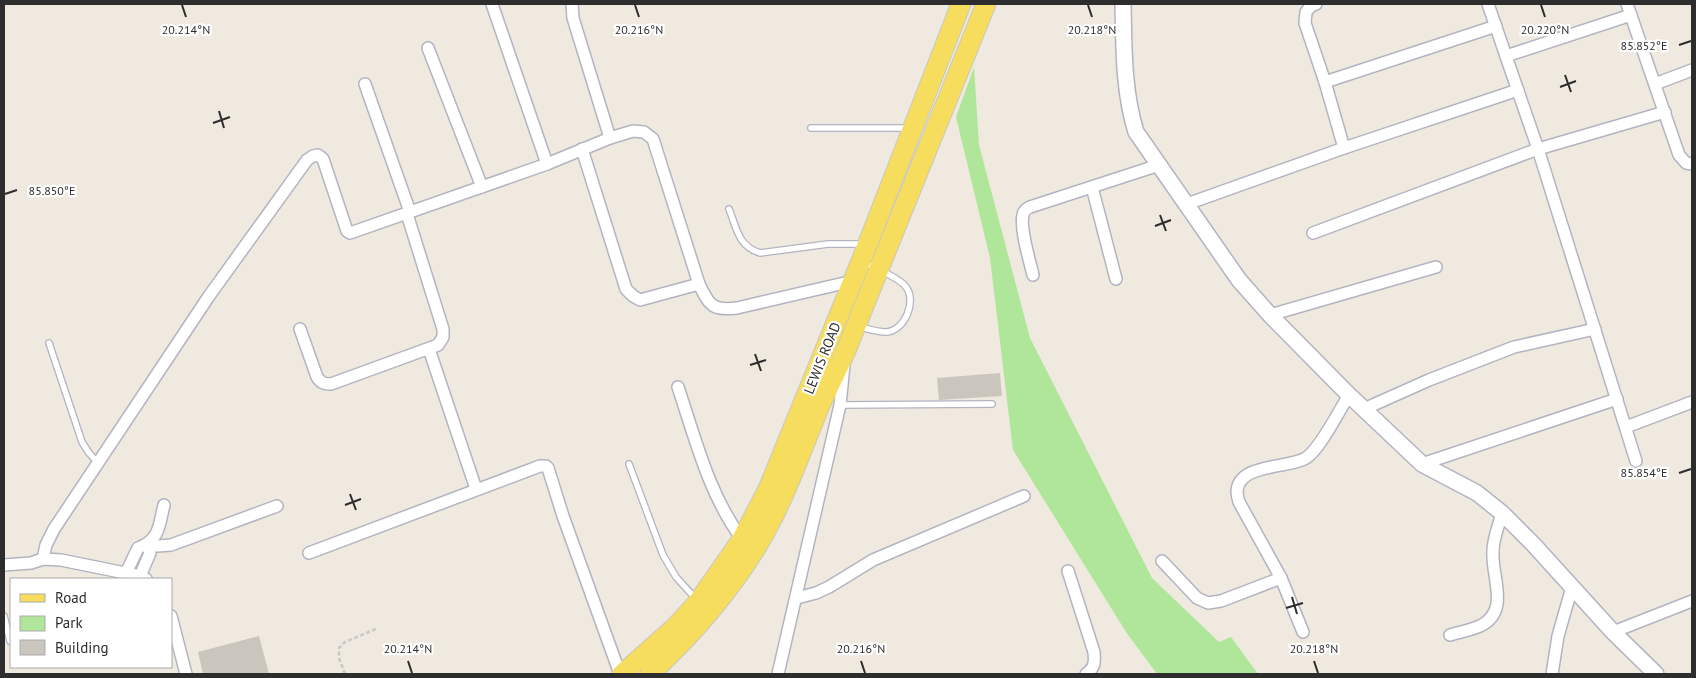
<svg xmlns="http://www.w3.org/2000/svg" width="1696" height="678" viewBox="0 0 1696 678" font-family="'PT Sans',sans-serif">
  <rect width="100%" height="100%" fill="#efe9df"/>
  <path fill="#afe69a" d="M974,67L979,145L1030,338L1152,578L1219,642L1231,637L1258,674H1157L1126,632L1013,450L990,258L956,117Z"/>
  <g fill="#cac6be">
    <path d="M1000,373L1002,396L939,400L937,378Z"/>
    <path d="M259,636L269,674H203L198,652Z"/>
  </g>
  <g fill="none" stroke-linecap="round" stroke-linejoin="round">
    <defs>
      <g id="service">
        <path d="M811,128H909"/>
        <path d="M729,209C737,229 738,246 760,253L828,244H865"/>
        <path d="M860,327C868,329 878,332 886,332C905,331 917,301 906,287C901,279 872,266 862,262"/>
        <path d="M49,343L82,442L89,453L98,463"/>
        <path d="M840,405L992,404"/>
        <path d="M629,464L663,555L676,577L696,599"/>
        <path d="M4,616L10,641"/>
      </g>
      <g id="minor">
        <path d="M492,4L547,164"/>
        <path d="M572,4L573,18L610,138"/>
        <path d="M1316,4L1311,6L1306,12L1305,23L1325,82L1344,148"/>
        <path d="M1488,4L1538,149L1636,461"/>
        <path d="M1627,4L1679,155L1686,163L1692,164"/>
        <path d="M428,48L482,187"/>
        <path d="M1506,56L1631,15"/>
        <path d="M1325,82L1496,26"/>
        <path d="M365,84L410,212"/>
        <path d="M1655,84L1692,70"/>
        <path d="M582,149L626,289L633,296L640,300L699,284"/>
        <path d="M1092,187L1116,279"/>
        <path d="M1187,204L1344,148L1518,90"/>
        <path d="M1313,233L1538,149L1665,112"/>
        <path d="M1033,275C1030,262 1018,223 1024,212C1025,210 1028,208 1030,207L1159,165"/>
        <path d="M1270,315L1436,267"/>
        <path d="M300,329L317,377C321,383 324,384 331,384L438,345L443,337V329L407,214"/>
        <path d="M429,349L476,489"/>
        <path d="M678,387C695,438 709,495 742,539"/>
        <path d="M1364,409L1429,380L1514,347L1595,329"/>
        <path d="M1626,427L1692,402"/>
        <path d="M1422,464L1617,399"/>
        <path d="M148,544L158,546L171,545L277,506"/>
        <path d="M309,553L540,466H546L548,468L563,516L620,674"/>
        <path d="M43,559L46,545L54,529L209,296L307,160L313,156L318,155L323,159L347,231L350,233L547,164L610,138L633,131L644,132L653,139L699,284C709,305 712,311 737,308L853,281"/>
        <path d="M1162,561L1197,598L1208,603L1221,601L1281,578"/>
        <path d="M4,565L31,563L43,559L61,560L140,576L146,579"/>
        <path d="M1068,571L1094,652C1095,662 1095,668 1086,674"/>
        <path d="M126,573L138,548C160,540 159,525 164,505"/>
        <path d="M140,576L150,553L148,544"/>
        <path d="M797,598L816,593L829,587L873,560L1024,496"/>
        <path d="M171,616L186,674"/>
        <path d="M1303,632L1281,578L1239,502C1238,499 1237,494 1237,491C1239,463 1288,469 1306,458C1320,449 1339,411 1349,395"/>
        <path d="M1613,632L1692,601"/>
        <path d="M1450,635C1460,632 1471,630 1480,626C1511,611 1491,577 1493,551C1493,538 1499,525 1502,513"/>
        <path d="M778,674L840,405L844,365"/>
        <path d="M1552,674L1558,636L1572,587"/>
      </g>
      <path id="tertiary" d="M1123,4C1124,47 1123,90 1136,132L1239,280L1270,315L1349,395L1422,464L1477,493L1502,513L1533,544L1613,632L1656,674"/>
      <g id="primary">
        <path d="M622,674L675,627L698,602L742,539L768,489L861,261L961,4"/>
        <path d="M650,674C692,635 729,593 759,543C784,501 800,454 819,408C827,390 836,372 845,353L986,4"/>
      </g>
    </defs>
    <use href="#service" stroke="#b3b4c1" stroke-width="8"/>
    <use href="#minor" stroke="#b3b4c1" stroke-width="14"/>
    <use href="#tertiary" stroke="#b3b4c1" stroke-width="18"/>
    <use href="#primary" stroke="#c8c8c8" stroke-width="21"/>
    <path stroke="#c8c8c8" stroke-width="2.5" stroke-dasharray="4 2.5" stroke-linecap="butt" d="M345,674L339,658V648L345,642L378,628"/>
    <use href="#service" stroke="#fff" stroke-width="5.5"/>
    <use href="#minor" stroke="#fff" stroke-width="11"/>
    <use href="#tertiary" stroke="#fff" stroke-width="15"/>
    <use href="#primary" stroke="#f6dd5d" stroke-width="19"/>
  </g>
  <path fill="none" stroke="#2d2d2d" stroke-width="2" d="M182,5L186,17M635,5L639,17M1088,5L1092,17M1541,5L1545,17M1679,45L1691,41M1565,75L1571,92M1560,87L1576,81M219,111L224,128M213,123L230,117M5,194L17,190M1160,215L1166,231M1155,226L1171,220M755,354L761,371M750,365L766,360M1679,473L1691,469M350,494L356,510M345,505L361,499M1292,597L1297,614M1286,608L1303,603M408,661L412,673M861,661L865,673M1314,661L1318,673"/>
  <g text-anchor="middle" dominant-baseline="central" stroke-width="4.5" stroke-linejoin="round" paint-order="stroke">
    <g font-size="14" fill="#2d2d2d" stroke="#fff">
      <text transform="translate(822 358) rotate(-68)">LEWIS ROAD</text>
    </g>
  </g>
  <g font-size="12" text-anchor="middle" fill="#2d2d2d" stroke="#fff" stroke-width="4.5" stroke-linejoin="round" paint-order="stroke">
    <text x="186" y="34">20.214°N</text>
    <text x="639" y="34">20.216°N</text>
    <text x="1092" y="34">20.218°N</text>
    <text x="1545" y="34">20.220°N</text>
    <text x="1644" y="50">85.852°E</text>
    <text x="52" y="195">85.850°E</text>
    <text x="1644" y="477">85.854°E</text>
    <text x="408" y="653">20.214°N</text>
    <text x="861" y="653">20.216°N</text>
    <text x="1314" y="653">20.218°N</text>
  </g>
  <rect width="1696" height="678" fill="none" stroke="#2d2d2d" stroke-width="10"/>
  <rect x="10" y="578" width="162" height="90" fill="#ffffff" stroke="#ababab"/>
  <rect x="20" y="594" width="25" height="8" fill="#f6dd5d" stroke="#ababab"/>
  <text x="55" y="603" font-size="15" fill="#2d2d2d">Road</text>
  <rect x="20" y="616" width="25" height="15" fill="#afe69a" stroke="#ababab"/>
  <text x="55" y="628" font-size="15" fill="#2d2d2d">Park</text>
  <rect x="20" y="640" width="25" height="15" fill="#cac6be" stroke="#ababab"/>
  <text x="55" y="653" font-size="15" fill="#2d2d2d">Building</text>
</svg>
